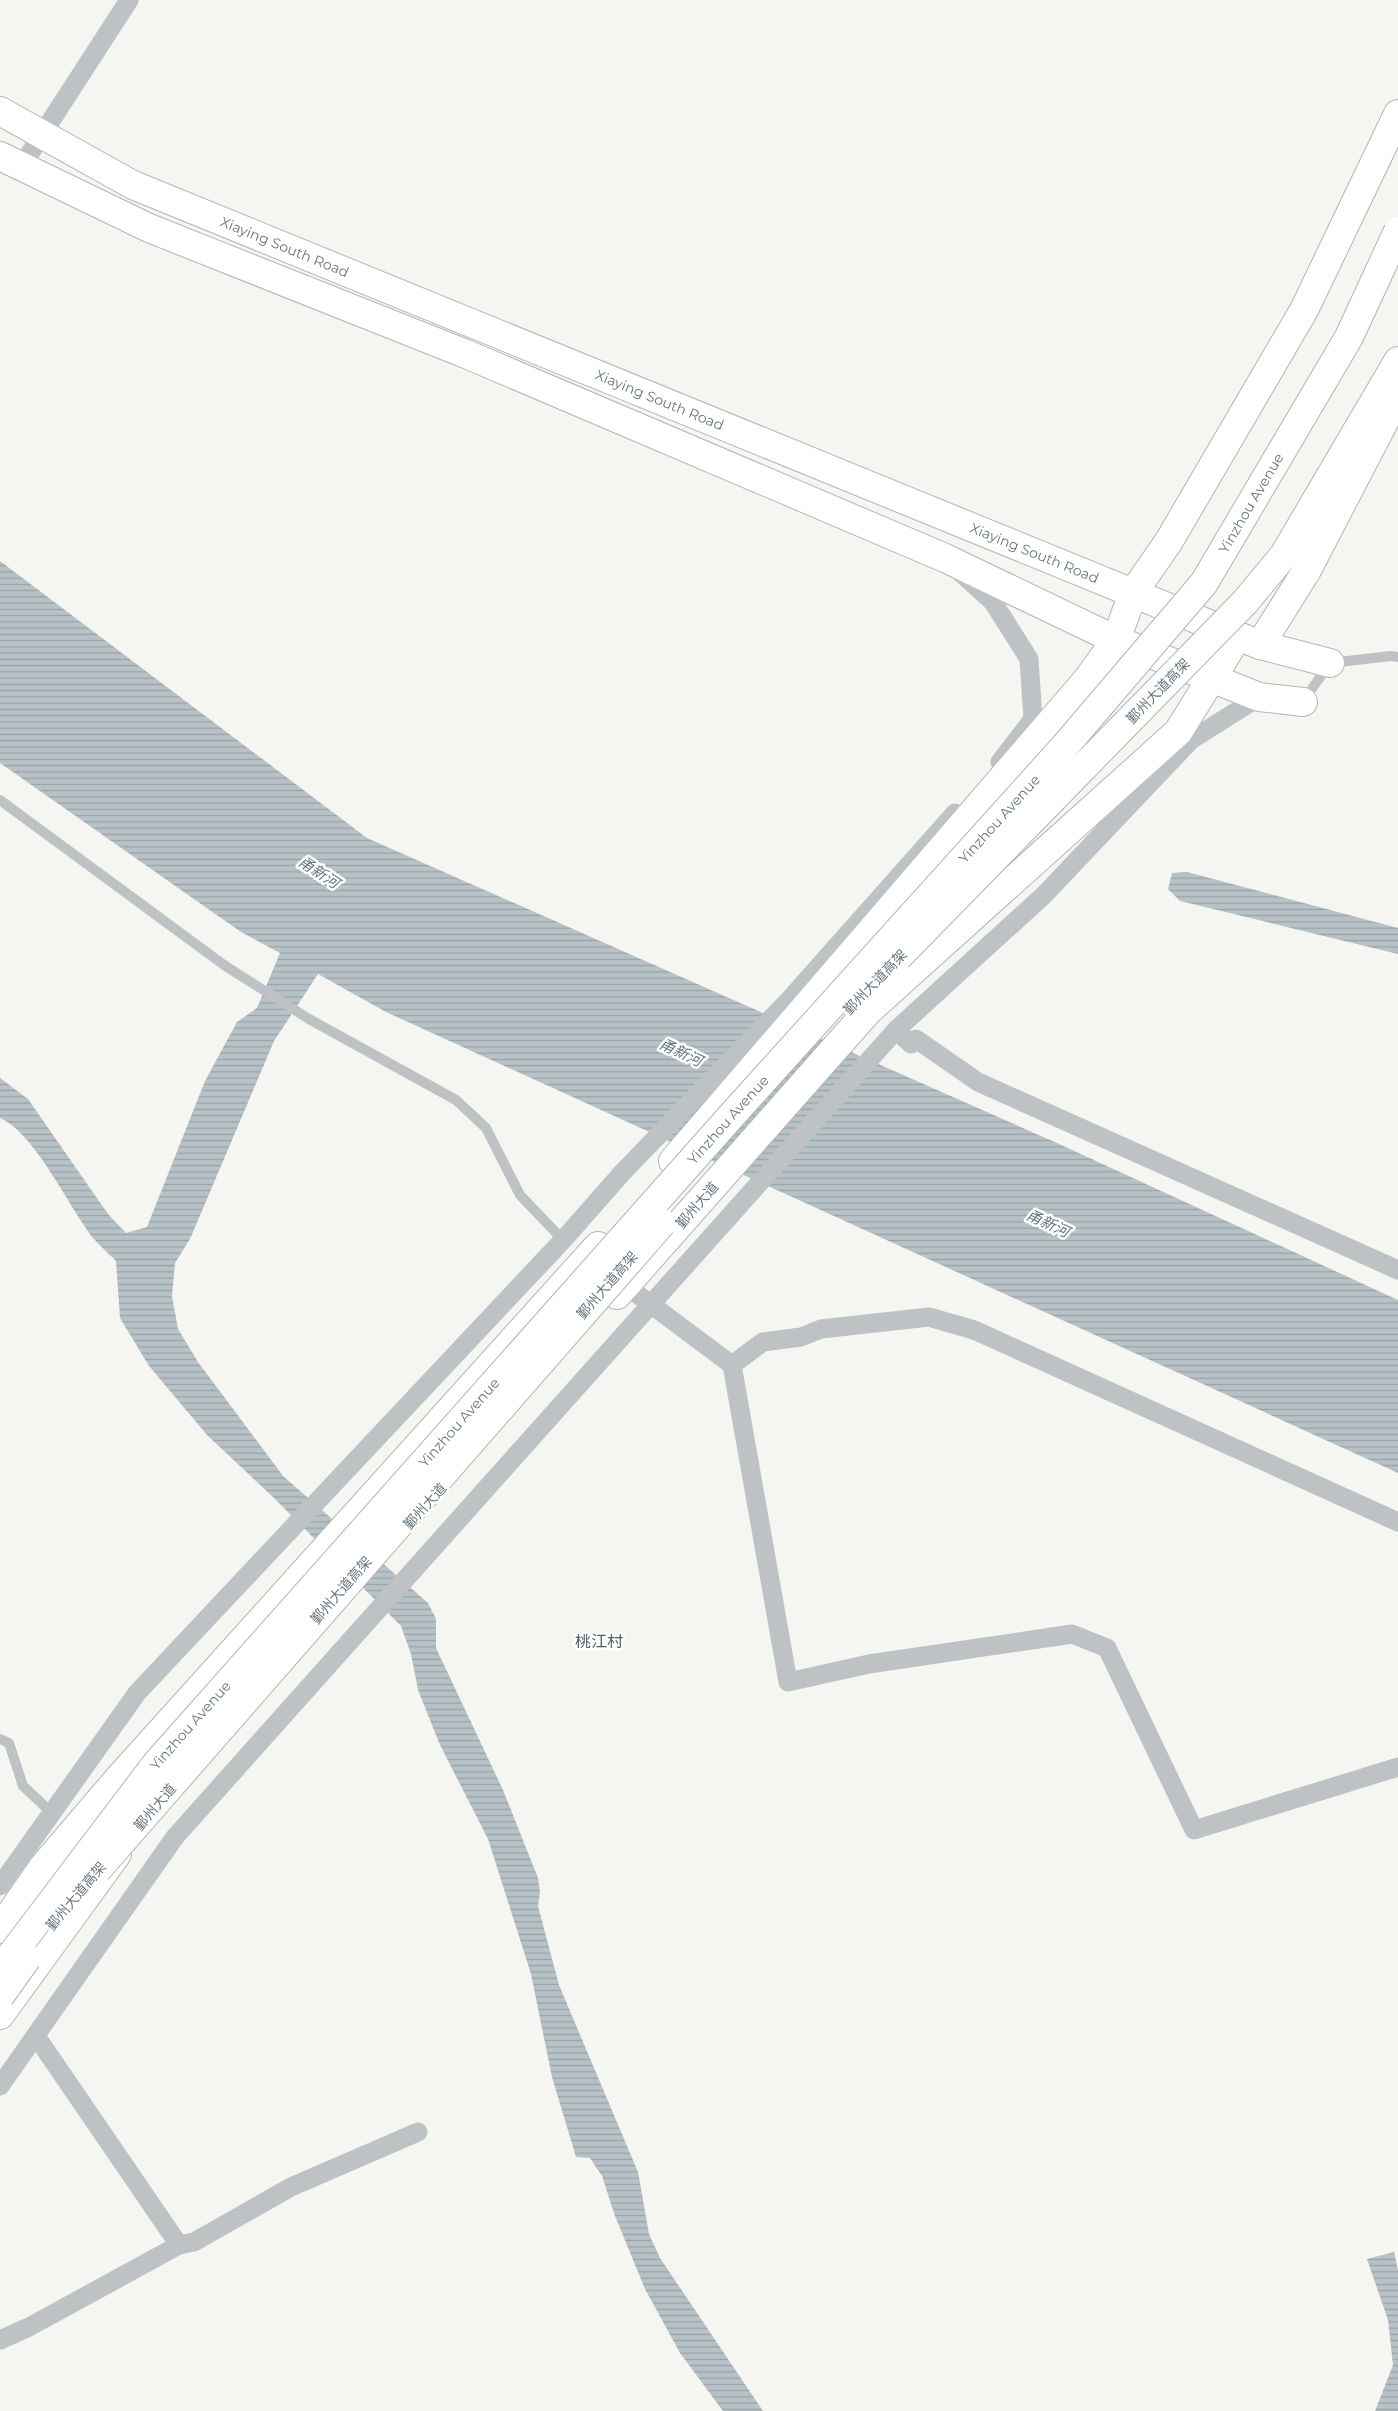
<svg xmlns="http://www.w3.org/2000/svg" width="1398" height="2411" viewBox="0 0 1398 2411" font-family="Montserrat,'Noto Sans SC',sans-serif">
  <defs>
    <pattern id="water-rules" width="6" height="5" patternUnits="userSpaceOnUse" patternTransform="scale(1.25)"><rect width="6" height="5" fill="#b7c2c6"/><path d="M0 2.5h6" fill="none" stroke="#99a2a6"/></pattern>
  </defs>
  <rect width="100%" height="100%" fill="#f5f5f1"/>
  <g fill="url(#water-rules)">
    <path d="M0,561L367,838L1057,1143L1398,1300V1473L386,1012L318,974L274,1041L190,1239L175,1263L172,1296L178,1329L198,1362L283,1476L428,1603L436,1619V1648L503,1790L538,1878L540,1892L538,1906L559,1985L638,2172L649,2234L660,2258L763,2411H723L680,2353L645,2289L615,2216L602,2176L590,2158L576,2157L552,2077L531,1974L488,1839L440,1745L418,1690L411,1654L401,1626L273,1497L207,1435L149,1366L120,1318L116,1261C109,1254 101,1247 94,1239C69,1208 36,1134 0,1118V1078L28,1099L108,1214L126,1233L147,1227L205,1081L237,1022L257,1008L280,953L241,932L0,763Z"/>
    <path d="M1187,872L1398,928V954L1180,901L1168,889L1172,873Z"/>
    <path d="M1394,2252L1398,2270V2411H1375L1393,2365L1388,2320L1367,2259Z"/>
  </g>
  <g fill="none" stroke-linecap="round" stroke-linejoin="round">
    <defs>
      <g id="secondary">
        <path id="s1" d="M0,111L133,185L1260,645L1330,663"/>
        <path d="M0,156L149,228L466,354L945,558L1116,640L1259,697L1303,702"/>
        <path d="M1133,593L1169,541L1304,310L1398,114"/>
        <path d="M1260,645L1307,570L1398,395"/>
      </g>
      <g id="primary">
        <path d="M673,1161L1087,680L1116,640L1133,593"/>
        <path d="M617,1295L868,1011L1178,732L1238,636"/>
        <path d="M0,1929L43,1867L119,1778L598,1246"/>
        <path d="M0,2015L117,1854"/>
      </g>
      <path id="highway" d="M1245,602L1284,555L1398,361"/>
    </defs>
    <use href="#secondary" stroke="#b1b6b9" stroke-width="30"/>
    <use href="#primary" stroke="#b2b6b9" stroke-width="30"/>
    <use href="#highway" stroke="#b1b5b7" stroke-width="30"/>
    <g stroke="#bec2c5" stroke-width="10">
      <path d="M1304,700L1330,663L1391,656L1398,657"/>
      <path d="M0,800L224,965L309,1019L456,1100L486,1128L520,1195L563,1240"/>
      <path d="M0,1739L9,1743L23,1786L52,1813"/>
    </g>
    <g stroke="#bec2c5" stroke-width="19">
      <path d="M21,167L129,0"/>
      <path d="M961,573L993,602L1029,659L1033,719L1000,762"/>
      <path d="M896,1030L911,1044L916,1039L978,1082L1398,1270"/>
      <path d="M625,1285L732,1365L788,1682L869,1664L1072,1634L1107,1648L1194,1830L1398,1767"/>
      <path d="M732,1365L763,1342L801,1337L821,1329L929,1317L974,1330L1398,1522"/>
      <path d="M0,1886L137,1693L563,1240L622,1173L789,1000L955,813"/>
      <path d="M36,2036L179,2245"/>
      <path d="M0,2086L175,1837L896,1030L1044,895L1191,740L1259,697"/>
      <path d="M0,2340L29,2327L179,2245L194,2242L291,2187L418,2132"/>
    </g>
    <use href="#secondary" stroke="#fff" stroke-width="28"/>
    <use href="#primary" stroke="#fff" stroke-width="28"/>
    <use href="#highway" stroke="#fff" stroke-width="28"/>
    <defs>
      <g id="highway-bridge">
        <path d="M898,957L1245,602"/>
        <path d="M97,1870L662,1223"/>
        <path id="s2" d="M0,1970L156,1764L733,1114L1065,746L1204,583L1349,337L1398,231"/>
        <path d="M0,1996L27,1958"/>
      </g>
    </defs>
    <use href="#highway-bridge" stroke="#b1b5b7" stroke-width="30" stroke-linecap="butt"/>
    <use href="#highway-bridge" stroke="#fff" stroke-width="28"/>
  </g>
  <g text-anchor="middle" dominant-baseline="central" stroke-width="5" stroke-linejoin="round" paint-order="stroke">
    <g font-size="14" fill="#667680" stroke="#fff">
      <text stroke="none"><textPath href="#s1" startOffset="316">Xiaying South Road</textPath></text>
      <text stroke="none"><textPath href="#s1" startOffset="721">Xiaying South Road</textPath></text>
      <text stroke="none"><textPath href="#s2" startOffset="1930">Yinzhou Avenue</textPath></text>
      <text stroke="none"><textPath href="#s1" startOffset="1126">Xiaying South Road</textPath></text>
      <text transform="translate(1158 691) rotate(-46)">鄞州大道高架</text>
      <text stroke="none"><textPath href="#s2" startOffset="1525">Yinzhou Avenue</textPath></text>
      <text transform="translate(875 982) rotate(-46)">鄞州大道高架</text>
      <text stroke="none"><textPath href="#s2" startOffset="1120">Yinzhou Avenue</textPath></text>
      <text transform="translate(697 1205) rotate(-49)">鄞州大道</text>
      <text transform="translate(607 1285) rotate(-49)">鄞州大道高架</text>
      <text stroke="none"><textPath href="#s2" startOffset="715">Yinzhou Avenue</textPath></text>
      <text transform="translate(425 1506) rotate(-48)">鄞州大道</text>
      <text transform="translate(341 1590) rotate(-49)">鄞州大道高架</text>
      <text stroke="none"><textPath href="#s2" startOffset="310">Yinzhou Avenue</textPath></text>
      <text transform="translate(155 1807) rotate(-50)">鄞州大道</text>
      <text transform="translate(76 1896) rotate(-50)">鄞州大道高架</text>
    </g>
    <g font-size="15" font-style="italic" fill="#61777d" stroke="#fff">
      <text transform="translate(319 872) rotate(33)">甬新河</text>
      <text transform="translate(681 1052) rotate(25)">甬新河</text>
      <text transform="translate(1048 1223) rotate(25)">甬新河</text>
    </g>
    <g font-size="16" fill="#535e66" stroke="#fff">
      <text x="599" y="1641">桃江村</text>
    </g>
  </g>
</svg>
